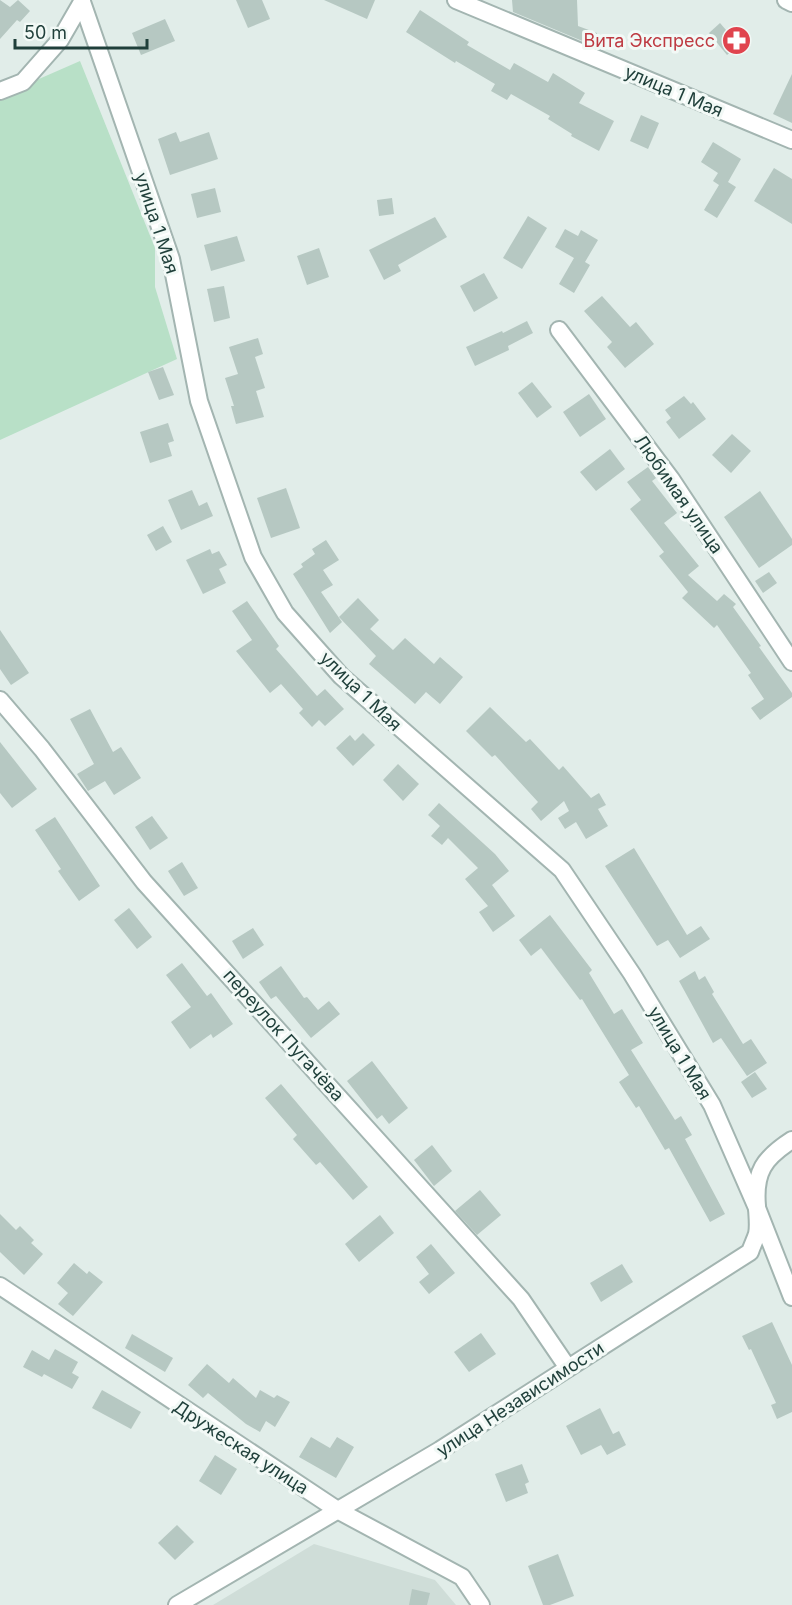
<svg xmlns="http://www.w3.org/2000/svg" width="792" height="1605" viewBox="0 0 792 1605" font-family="Inter,sans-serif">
  <rect width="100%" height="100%" fill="#e1ede9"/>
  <path fill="#cfddd8" d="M314,1544L435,1580L456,1605H213Z"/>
  <path fill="#b8e0c7" d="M80,61L155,248V287L177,359L0,440V96Z"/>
  <g fill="#b6c8c2">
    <path d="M0,0L10,7L18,0L30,11L20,22L17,20L0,39Z"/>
    <path d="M236,0H262L270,19L248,28Z"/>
    <path d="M324,0H375L367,19Z"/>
    <path d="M512,0H577L578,26L597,33L592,45L513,12Z"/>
    <path d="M420,10L469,42L467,45L510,70L514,63L548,82L553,73L585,93L579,103L614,121L599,151L571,136L572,134L548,119L550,116L511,94L507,100L491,91L495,84L456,61L455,63L406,32Z"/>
    <path d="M165,19L175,41L141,55L132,33Z"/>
    <path d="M720,23L739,45L727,55L709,33Z"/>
    <path d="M792,74V123L773,114Z"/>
    <path d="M641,115L659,123L648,149L630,141Z"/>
    <path d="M176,132L180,142L209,132L218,159L170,175L158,139Z"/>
    <path d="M713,142L741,159L728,182L736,187L717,218L704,210L719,185L713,181L718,173L701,162Z"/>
    <path d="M774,168L792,179V224L754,201Z"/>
    <path d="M215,188L221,212L197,218L191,194Z"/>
    <path d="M392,198L394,214L379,216L377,200Z"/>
    <path d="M528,216L547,228L522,269L503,258Z"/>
    <path d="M435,217L447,237L398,265L401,271L384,280L369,250Z"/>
    <path d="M565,229L578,236L581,230L598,240L585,262L590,265L574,293L559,284L574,258L555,247Z"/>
    <path d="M237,236L245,261L211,271L204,245Z"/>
    <path d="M319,248L329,277L307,285L297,256Z"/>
    <path d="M484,273L498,298L474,312L460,286Z"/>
    <path d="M224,286L230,318L214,322L207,289Z"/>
    <path d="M602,296L630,327L636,322L654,344L625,368L607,347L612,342L584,311Z"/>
    <path d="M527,321L533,333L508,346L509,350L475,366L466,347L502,331L503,333Z"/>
    <path d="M258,338L263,354L255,357L265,388L256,391L264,417L236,424L231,406H234L225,378L238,374L229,347Z"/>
    <path d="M163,367L174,395L159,400L148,372Z"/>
    <path d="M532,382L552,407L537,418L518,393Z"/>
    <path d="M589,394L606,419L580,437L563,412Z"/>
    <path d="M684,396L691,404L693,402L706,419L679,439L666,422L671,418L665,410Z"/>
    <path d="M168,423L174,441L168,443L172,456L150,463L140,432Z"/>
    <path d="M732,434L751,451L731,473L712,455Z"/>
    <path d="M610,449L625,469L596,491L580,472Z"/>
    <path d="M648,467L656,478L652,481L677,513L664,523L699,566L688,575L717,601L724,594L736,604L733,607L761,646L759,647L792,693V697L760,720L751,708L764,699L748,675L751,673L717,625L714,628L682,598L688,592L659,556L664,552L630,509L641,500L627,482Z"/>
    <path d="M286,488L300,528L271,538L257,498Z"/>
    <path d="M192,490L199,506L207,502L213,516L181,530L168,500Z"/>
    <path d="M760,491L792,539V545L759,568L724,517Z"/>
    <path d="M163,526L172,542L156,551L147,535Z"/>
    <path d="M326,540L339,560L323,570L333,585L321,592L342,622L330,633L293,574L303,567L301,564L315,554L312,549Z"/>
    <path d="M210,549L212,554L219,551L227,565L219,569L226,583L203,594L186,560Z"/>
    <path d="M769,572L777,583L763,593L755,581Z"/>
    <path d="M358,598L379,620L370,629L393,650L405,638L434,664L440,657L463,677L440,704L426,692L415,704L369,664L376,656L339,617Z"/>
    <path d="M247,601L279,646L276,649L317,696L325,689L344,709L325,726L319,720L312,727L299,713L303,709L281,684L270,693L236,651L252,640L232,611Z"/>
    <path d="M0,630L29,673L11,685L0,669Z"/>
    <path d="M490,707L526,742L530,739L559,770L563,766L591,798L599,793L606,805L598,809L608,826L586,839L576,822L565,829L558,818L569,811L564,801L541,821L531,809L538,802L495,755L492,757L466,731Z"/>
    <path d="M90,709L113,752L121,747L141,778L114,795L105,781L88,791L77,774L94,764L70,719Z"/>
    <path d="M363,733L375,745L353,766L336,748L350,735L355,741Z"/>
    <path d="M0,742L37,789L12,808L0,793Z"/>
    <path d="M398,764L419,784L403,801L383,780Z"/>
    <path d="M439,803L495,854L509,871L492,885L515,916L493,932L479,912L488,906L465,879L478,868L448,838L442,845L431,836L440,826L428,815Z"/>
    <path d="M152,816L168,838L150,850L135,827Z"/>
    <path d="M55,817L100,886L79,901L58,871L61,869L35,830Z"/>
    <path d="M634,848L687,935L701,926L710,939L680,958L668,940L657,946L605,866Z"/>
    <path d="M182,862L198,888L184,896L168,871Z"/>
    <path d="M129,908L152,937L137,949L114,920Z"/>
    <path d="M550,915L592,970L589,973L614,1014L622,1009L643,1043L631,1050L675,1120L681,1116L692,1135L685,1139L725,1214L710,1222L669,1148L665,1150L639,1106L636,1108L619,1082L629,1075L582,999L580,1000L541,948L531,956L519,940Z"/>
    <path d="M253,928L264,945L243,959L232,941Z"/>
    <path d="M182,963L207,996L211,993L233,1024L213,1038L211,1034L190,1049L171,1022L191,1007L166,975Z"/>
    <path d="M281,966L304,998L307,997L318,1010L329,1001L340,1014L311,1038L276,996L271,999L259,982Z"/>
    <path d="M695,971L699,980L705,976L714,992L712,994L743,1044L751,1039L767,1063L747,1076L721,1038L713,1043L679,981Z"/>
    <path d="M372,1061L408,1108L389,1124L382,1115L377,1119L347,1081Z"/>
    <path d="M755,1072L767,1089L752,1098L741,1082Z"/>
    <path d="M281,1084L368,1187L353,1200L320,1162L316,1165L293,1139L297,1135L265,1098Z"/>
    <path d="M432,1145L452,1171L434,1186L414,1160Z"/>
    <path d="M480,1190L501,1215L477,1235L455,1211Z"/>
    <path d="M0,1214L16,1230L20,1226L34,1240L31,1243L43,1254L24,1275L0,1252Z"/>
    <path d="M380,1215L394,1233L359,1262L345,1244Z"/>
    <path d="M431,1244L455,1273L429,1294L419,1282L429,1274L416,1257Z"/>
    <path d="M74,1263L87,1274L89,1271L103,1282L73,1316L58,1304L68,1293L57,1283Z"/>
    <path d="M622,1264L633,1282L601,1302L590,1283Z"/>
    <path d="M772,1322L792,1365V1412L777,1419L771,1405L776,1403L751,1349L749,1350L742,1336Z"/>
    <path d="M481,1333L496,1354L469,1372L454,1352Z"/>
    <path d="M132,1334L173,1358L165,1372L125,1348Z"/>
    <path d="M55,1349L78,1362L72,1373L79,1377L72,1389L44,1374L42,1377L23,1367L32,1350L49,1360Z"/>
    <path d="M207,1364L229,1383L233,1378L256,1398L260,1390L274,1398L277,1395L290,1402L275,1427L266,1421L260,1432L246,1424L208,1393L203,1398L188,1385Z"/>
    <path d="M102,1390L141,1412L131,1429L92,1408Z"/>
    <path d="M600,1408L613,1434L619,1431L626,1445L607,1455L601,1445L581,1455L566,1426Z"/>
    <path d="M311,1437L330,1448L337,1437L354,1447L336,1478L299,1457Z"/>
    <path d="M215,1455L237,1469L221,1495L199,1481Z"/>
    <path d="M522,1464L529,1482L525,1484L528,1493L506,1502L495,1474Z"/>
    <path d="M177,1525L194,1542L175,1560L158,1543Z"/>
    <path d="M558,1554L574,1596L550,1605H543L528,1566Z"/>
    <path d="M412,1589L430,1593L427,1605H409Z"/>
  </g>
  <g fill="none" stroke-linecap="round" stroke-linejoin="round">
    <defs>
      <g id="minor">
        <path d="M456,0L792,140"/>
        <path d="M786,0L792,3"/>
        <path d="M82,2L171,259L199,401L253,557L285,613L341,676L562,870L632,974L712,1105L757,1208L792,1297"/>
        <path d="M0,91L23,82L60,40L82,2V0"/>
        <path d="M559,330L671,479L792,662"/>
        <path d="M0,700L42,749L144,882L521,1299L568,1368"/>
        <path d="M0,1286L339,1511L462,1577L481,1605"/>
        <path d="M177,1605L440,1450L750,1252C752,1246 755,1240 757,1234C759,1225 757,1215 757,1206C754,1172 764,1158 792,1140"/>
      </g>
    </defs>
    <use href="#minor" stroke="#a3b5b1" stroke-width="20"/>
    <use href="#minor" stroke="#fff" stroke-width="16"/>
  </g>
  <defs>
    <symbol id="pharmacy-disc" viewBox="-11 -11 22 22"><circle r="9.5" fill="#e0444e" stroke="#f2f9f6"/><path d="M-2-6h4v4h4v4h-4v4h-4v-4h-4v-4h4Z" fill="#fff"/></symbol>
  </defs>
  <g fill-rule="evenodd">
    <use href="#pharmacy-disc" x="720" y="24" width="33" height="33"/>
  </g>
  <g text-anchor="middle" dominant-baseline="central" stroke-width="6" stroke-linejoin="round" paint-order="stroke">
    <g font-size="18" fill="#be3a42" stroke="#f2f9f6" text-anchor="end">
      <text x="715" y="40">Вита Экспресс</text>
    </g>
    <g font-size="18" fill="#1f3f3a" stroke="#f2f9f6">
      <text transform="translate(674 91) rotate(23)">улица 1 Мая</text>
      <text transform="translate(157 223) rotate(72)">улица 1 Мая</text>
      <text transform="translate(679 494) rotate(55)">Любимая улица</text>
      <text transform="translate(361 691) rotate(44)">улица 1 Мая</text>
      <text transform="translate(284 1035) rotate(48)">переулок Пугачёва</text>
      <text transform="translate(680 1053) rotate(59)">улица 1 Мая</text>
      <text transform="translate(520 1399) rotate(-33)">улица Независимости</text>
      <text transform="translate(241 1447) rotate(33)">Дружеская улица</text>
    </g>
  </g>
  <path d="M15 39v9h132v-9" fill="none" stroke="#1f3f3a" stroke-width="3"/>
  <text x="24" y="39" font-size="18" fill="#1f3f3a" stroke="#f2f9f6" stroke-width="4.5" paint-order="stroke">50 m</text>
</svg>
